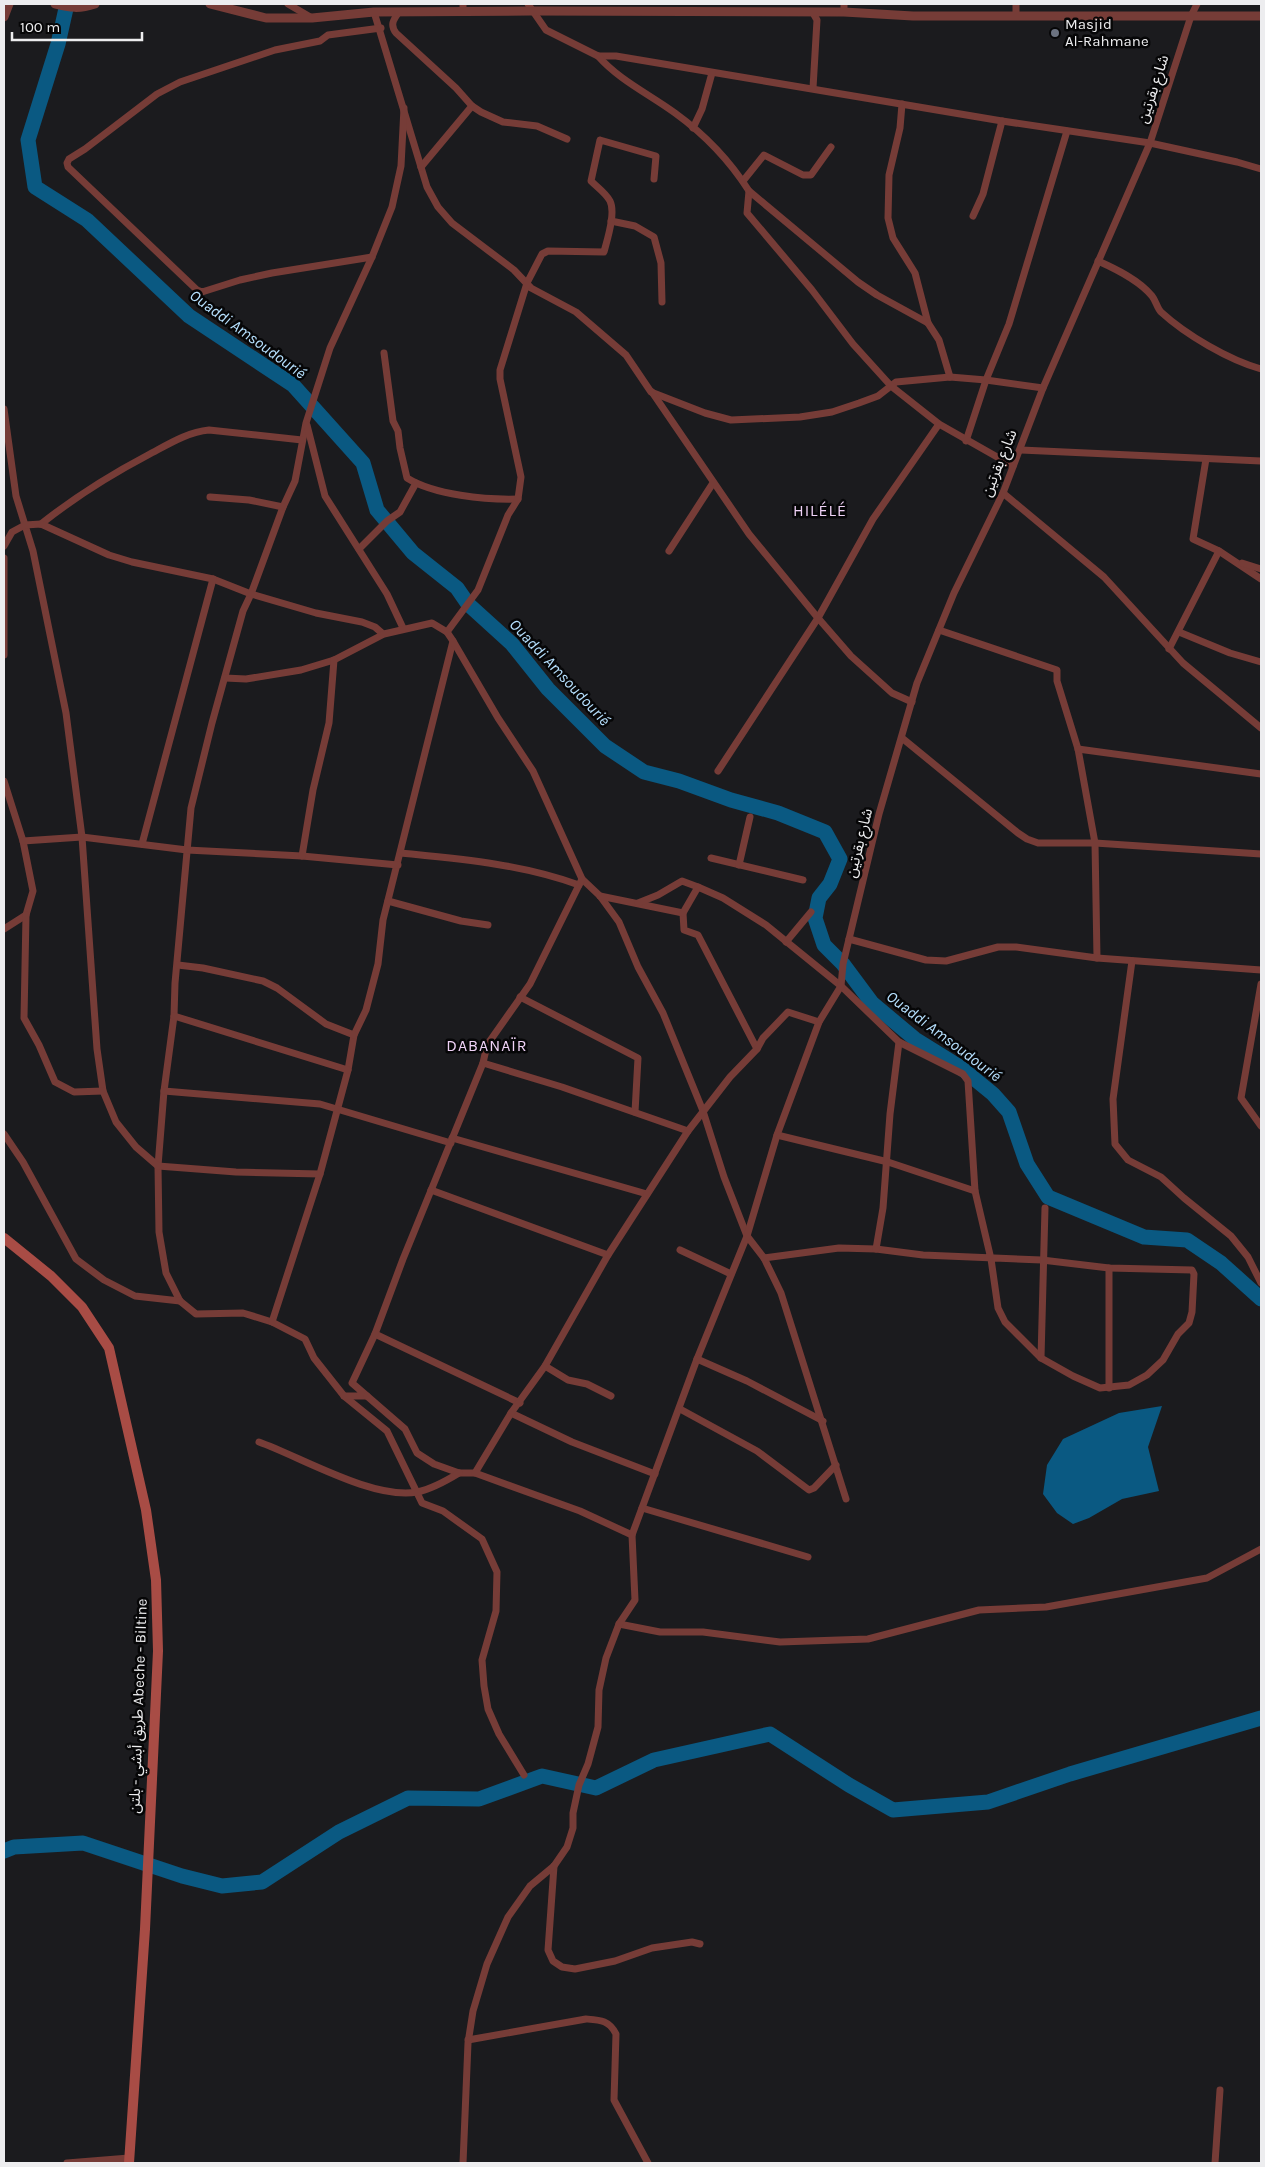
<svg xmlns="http://www.w3.org/2000/svg" width="1265" height="2167" viewBox="0 0 1265 2167" font-family="Karla,'Noto Sans Arabic',sans-serif">
  <rect width="100%" height="100%" fill="#1b1b1e"/>
  <path fill="#0a5982" d="M1162,1406L1148,1447L1159,1491L1122,1499L1089,1518L1073,1524L1057,1513L1043,1494L1047,1465L1063,1439L1119,1413Z"/>
  <g fill="none" stroke-linecap="round" stroke-linejoin="round">
    <g stroke="#0a5982" stroke-width="15">
      <path d="M67,4L58,44L28,140L35,187L87,220L189,316L293,385L363,463L377,510L413,553L457,588L468,604L512,644L548,689L605,746L644,772L679,781L731,800L778,813L825,832L840,859L830,884L819,898L815,918L824,945L843,964L872,1003L915,1039L960,1067L993,1094L1009,1112L1027,1164L1048,1197L1144,1237L1187,1240L1221,1263L1261,1299"/>
      <path d="M4,1851L14,1847L83,1843L182,1876L222,1886L262,1882L339,1832L408,1798L479,1799L542,1776L596,1788L654,1760L770,1734L849,1785L893,1810L988,1802L1070,1774L1261,1718"/>
    </g>
    <g stroke="#763c37" stroke-width="7">
      <path d="M288,4L312,18"/>
      <path d="M463,4V12"/>
      <path d="M528,4L546,30L598,56H616L1002,121L1150,143L1237,162L1261,169"/>
      <path d="M844,4V12"/>
      <path d="M374,12L427,187L438,207L452,223L514,270L531,288L576,312L626,355L651,392L705,413L731,420L800,417L832,412L859,403L878,396L896,382L950,377L986,380L1043,388"/>
      <path d="M399,12C393,20 390,25 396,33L456,88L472,106L481,112L503,122L537,126L567,139"/>
      <path d="M813,13L817,20L813,88"/>
      <path d="M1016,16V4"/>
      <path d="M598,56C619,80 649,94 675,113C704,134 730,161 749,191L747,213L812,290L853,344L891,386L939,424L1013,466"/>
      <path d="M902,104L900,128L889,175L888,218L893,238L915,273L928,323L939,340L950,377"/>
      <path d="M404,108L401,166L392,207L372,257L330,348L306,423L295,481L283,507L251,594L243,611L212,723L191,808L175,983L174,1016L164,1091L158,1166L159,1232L166,1273L180,1301L196,1314L243,1313L272,1322L305,1339L314,1358L344,1396L387,1431L422,1503L443,1511L482,1539L497,1572L496,1611L482,1660L484,1686L488,1709L499,1734L524,1775"/>
      <path d="M693,128L702,109L712,73"/>
      <path d="M421,167L472,106"/>
      <path d="M743,181L764,155L803,175H811L831,147"/>
      <path d="M749,191L858,282L877,295L928,323"/>
      <path d="M973,216L983,194L1002,121"/>
      <path d="M611,221L635,226L654,237L661,263L662,302"/>
      <path d="M372,257L272,273L240,280L202,292L197,290L68,167L67,163L69,159L85,149L157,94L180,82L275,50L320,41L328,35L381,28"/>
      <path d="M1098,261C1116,269 1139,280 1152,296C1156,301 1157,308 1161,312C1186,335 1229,360 1261,369"/>
      <path d="M384,353L393,421L398,431L400,448L407,478C434,495 486,500 518,499"/>
      <path d="M652,392L749,534L818,618L851,656L892,693L912,702"/>
      <path d="M4,409L16,496L33,551L66,713L82,837L97,1049L103,1091L116,1122L136,1147L158,1166L236,1172L320,1174"/>
      <path d="M307,425L325,496L387,594L403,628"/>
      <path d="M966,441L986,380L1009,324L1067,131"/>
      <path d="M1021,450L1261,461"/>
      <path d="M1206,459L1193,539L1219,551L1261,579"/>
      <path d="M1003,493L1104,577L1183,663L1261,728"/>
      <path d="M210,497L249,500L283,507"/>
      <path d="M41,524C75,497 110,475 148,455C167,445 187,432 209,430L302,440"/>
      <path d="M4,546L12,532L25,525L41,524L109,555L132,562L213,579L251,594L316,613L362,622L375,627L383,634"/>
      <path d="M359,549L387,521L400,512L416,483"/>
      <path d="M669,551L713,483"/>
      <path d="M4,558V655"/>
      <path d="M1242,563L1261,569"/>
      <path d="M939,630L1057,670V681L1078,749L1095,843L1097,958"/>
      <path d="M447,632L478,590L508,515L518,499L521,477L500,379V370L527,283L542,254L548,251L604,252C607,240 616,213 610,201C606,193 597,187 591,181L600,140L656,156L654,179"/>
      <path d="M1179,632L1230,653L1261,662"/>
      <path d="M1169,649L1219,551"/>
      <path d="M225,678L246,679L301,670L334,660L384,634L432,623L447,632L453,641L383,920L378,964L366,1010L354,1035L348,1070L320,1174L272,1322"/>
      <path d="M902,738L1018,833L1027,839L1038,843H1095L1261,854"/>
      <path d="M1078,749L1261,774"/>
      <path d="M718,771L818,618L873,519L939,424"/>
      <path d="M4,781L23,841L33,891L26,915L4,929"/>
      <path d="M23,841L82,837L187,850L302,856L398,865"/>
      <path d="M142,844L213,579"/>
      <path d="M401,853C461,859 521,864 579,885"/>
      <path d="M302,856L313,790L329,723L334,660"/>
      <path d="M711,858L803,880"/>
      <path d="M739,865L750,817"/>
      <path d="M582,879L600,896L619,922L638,967L663,1013L703,1111L724,1177L747,1236L764,1258L781,1293L846,1499"/>
      <path d="M600,896L683,913L684,930L698,935L757,1049"/>
      <path d="M388,901L461,921L488,925"/>
      <path d="M638,903L658,895L682,881L698,887"/>
      <path d="M683,913L698,887L723,898L766,925L841,986L899,1042L963,1074L968,1081L975,1191L991,1259L998,1308L1005,1322L1041,1358L1073,1376L1100,1388L1129,1385L1147,1375L1163,1360L1178,1334L1189,1323L1192,1312L1194,1274L1192,1270L1109,1268L1042,1260L923,1255L876,1249L839,1248L764,1258"/>
      <path d="M26,915L24,1018L39,1045L55,1082L74,1092L103,1091"/>
      <path d="M849,939L926,960L946,961L998,947H1016L1097,958L1261,970"/>
      <path d="M786,942L811,912"/>
      <path d="M1132,961L1113,1099L1115,1144L1128,1160L1161,1177L1184,1198L1231,1236L1248,1257L1261,1283"/>
      <path d="M178,965L203,968L263,981L277,988L326,1024L354,1035"/>
      <path d="M1261,984L1241,1098L1261,1126"/>
      <path d="M520,997L638,1058L635,1112"/>
      <path d="M174,1016L348,1070"/>
      <path d="M483,1063L562,1087L688,1131"/>
      <path d="M164,1091L320,1104L451,1143"/>
      <path d="M4,1134L23,1162L76,1259L104,1280L135,1296L180,1301"/>
      <path d="M777,1135L888,1162L975,1191"/>
      <path d="M452,1138L647,1194"/>
      <path d="M431,1190L608,1255"/>
      <path d="M876,1249L883,1208L890,1114L899,1042"/>
      <path d="M680,1250L731,1274"/>
      <path d="M375,1334L520,1403"/>
      <path d="M1041,1358L1045,1208"/>
      <path d="M697,1359L747,1381L823,1421"/>
      <path d="M545,1366L568,1380L587,1384L611,1396"/>
      <path d="M1109,1388V1268"/>
      <path d="M344,1396H367L352,1383L375,1334L403,1259L483,1063L487,1045L530,984L582,879L533,771L498,718L453,641"/>
      <path d="M367,1396L405,1429L417,1453L434,1464L459,1473H475"/>
      <path d="M680,1409L757,1451L809,1490L814,1488L836,1465"/>
      <path d="M511,1413L572,1442L655,1474"/>
      <path d="M259,1442C301,1457 373,1500 417,1492C432,1489 446,1481 459,1473"/>
      <path d="M642,1508L808,1557"/>
      <path d="M632,1535L580,1511L475,1473L511,1413L545,1366L608,1255L688,1131L730,1077L757,1049L763,1038L788,1012L819,1022"/>
      <path d="M619,1624L660,1632H703L780,1642L868,1639L979,1610L1046,1607L1207,1578L1261,1549"/>
      <path d="M554,1866L548,1950L553,1961L562,1967L575,1969L615,1961L652,1948L692,1942L700,1944"/>
      <path d="M468,2040L586,2019C600,2020 609,2020 616,2034L614,2100L648,2163"/>
      <path d="M67,2163L129,2158"/>
      <path d="M463,2163L468,2043L473,2011L487,1964L508,1917L530,1886L554,1866L567,1847L573,1828V1813L579,1785L588,1764L598,1727L599,1690L606,1658L619,1624L635,1600L632,1535L697,1359L747,1236L777,1135L819,1022L841,986L843,964L879,814L917,683L954,593L1003,493L1043,388L1150,143L1191,16L1197,4"/>
      <path d="M1215,2163L1220,2090"/>
    </g>
    <g stroke="#763c37" stroke-width="9">
      <path d="M55,4C70,8 80,9 95,4"/>
      <path d="M210,4L266,18H312L374,12L531,11L844,12L913,16H1261"/>
      <path d="M4,17L9,4"/>
    </g>
    <path stroke="#a84c45" stroke-width="10" d="M4,1238L51,1276L82,1307L109,1348L146,1510L156,1580L158,1651L145,1929L129,2163"/>
  </g>
  <circle fill="#6b7280" stroke="#060607" stroke-width="2" cx="1055" cy="33" r="5"/>
  <g text-anchor="middle" dominant-baseline="central" stroke-width="5" stroke-linejoin="round" paint-order="stroke">
    <g font-size="15" fill="#ededef" stroke="#060607" text-anchor="start">
      <text x="1065" y="24">Masjid<tspan x="1065" dy="17">Al-Rahmane</tspan></text>
    </g>
    <g font-size="15" fill="#ededef" stroke="#060607">
      <text transform="translate(1153 89) rotate(-72)">شارع بقرتين</text>
      <text transform="translate(999 463) rotate(-68)">شارع بقرتين</text>
      <text transform="translate(859 843) rotate(-76)">شارع بقرتين</text>
      <text transform="translate(138 1706) rotate(-88)">طريق أبشي - بلتن Abeche - Biltine</text>
    </g>
    <g font-size="16" font-style="italic" fill="#b7e1ff" stroke="#060607">
      <text transform="translate(248 334) rotate(36)">Ouaddi Amsoudourié</text>
      <text transform="translate(560 672) rotate(47)">Ouaddi Amsoudourié</text>
      <text transform="translate(944 1036) rotate(37)">Ouaddi Amsoudourié</text>
    </g>
    <g font-size="16" letter-spacing="1" fill="#f0d2f7" stroke="#060607">
      <text x="820" y="510">HILÉLÉ</text>
      <text x="487" y="1045">DABANAÏR</text>
    </g>
  </g>
  <rect width="1265" height="2167" fill="none" stroke="#ededef" stroke-width="10"/>
  <path d="M12 32v8h130v-8" fill="none" stroke="#ededef" stroke-width="2.5"/>
  <text x="20" y="32" font-size="15" fill="#ededef" stroke="#060607" stroke-width="4" paint-order="stroke">100 m</text>
</svg>
